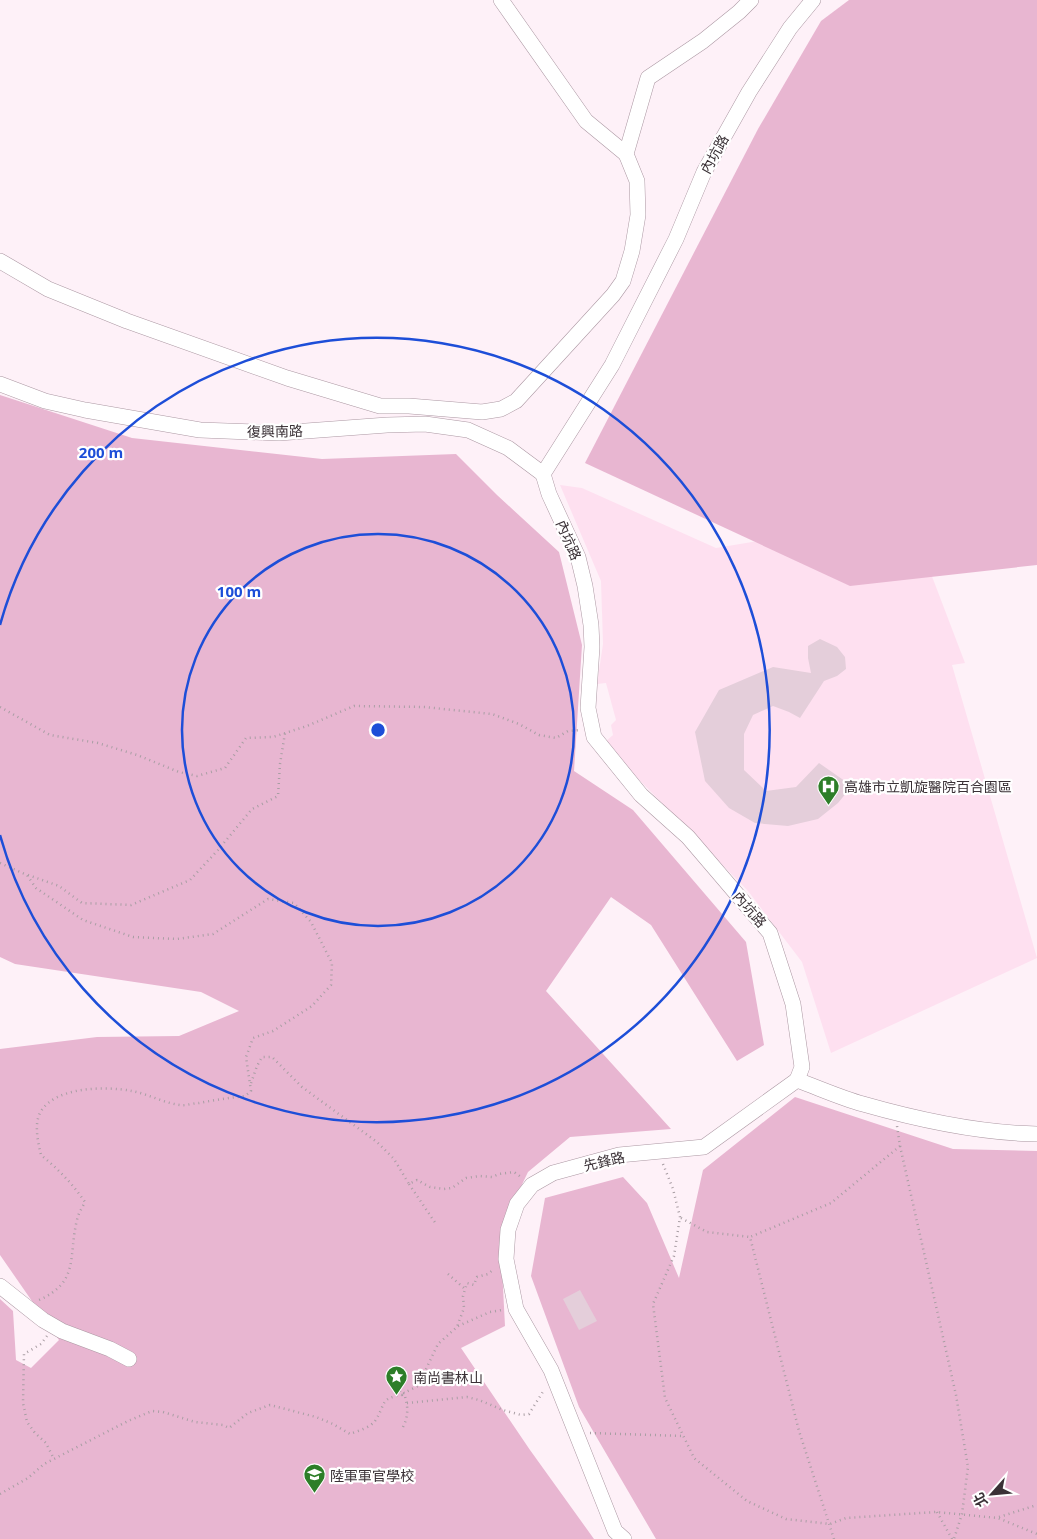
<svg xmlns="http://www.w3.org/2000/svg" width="1037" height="1539" viewBox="0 0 1037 1539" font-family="'Open Sans','Noto Sans TC',sans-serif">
  <rect width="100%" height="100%" fill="#fef1f8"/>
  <path fill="#fee0f0" d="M560,485L582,488L716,548L909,516L965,663L952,665L1037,958L831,1053L802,962L748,891L611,751L605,742L613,735L611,725L616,720L606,683L597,684L603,644L601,581Z"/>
  <g fill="#e8b6d1">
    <path d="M849,0H1037V565L850,586L585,463L758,129L821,21Z"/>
    <path d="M0,395L132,438L322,459L456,454L497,495L559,552L582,645L574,771L633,810L746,942L764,1045L737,1061L651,925L611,897L546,991L671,1129L570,1137L528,1172L500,1230L505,1326L461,1348L530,1450L594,1539H0V1299L13,1311L16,1360L31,1368L59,1340L0,1255V1049L97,1037L179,1036L239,1011L201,992L15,964L0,957Z"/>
    <path d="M795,1097L953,1149L1037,1151V1539H656L579,1407L531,1276L545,1198L623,1177L647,1203L679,1278L703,1170Z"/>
  </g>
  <g fill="#e4ceda">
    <path d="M820,639L837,647L845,657L846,669L837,676L824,681L800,718L789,712L773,706L753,715L744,734V770L766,791L796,787L819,763L852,786L838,803L818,819L788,826L755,823L729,808L705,781L695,732L719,690L773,667L811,673L808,658V646Z"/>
    <path d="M580,1290L597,1321L579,1330L563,1299Z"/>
  </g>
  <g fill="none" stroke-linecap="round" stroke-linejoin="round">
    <defs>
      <g id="minor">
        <path d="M501,0L586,121L626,154"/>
        <path d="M0,261L48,289L127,321L287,378L380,406H409L482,412L501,409L516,401L613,295L623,281L632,251L638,215L637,181L626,154L648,78L703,41L739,12L751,0"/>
        <path d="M0,384L45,401L85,410L200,430L279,433L387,425L425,424L468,430L508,448L543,474"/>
        <path d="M797,1080L802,1067L793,1004L770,933L688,837L641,795L594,737L588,708L592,647L591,625L585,586L578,557L549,494L543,474L612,365L676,239L704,172L749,92L790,28L813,0"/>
        <path d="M0,1286L43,1320L62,1331L110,1349L129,1359"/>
        <path d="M624,1539L615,1531L551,1370L516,1309L506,1259L508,1230L517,1204L532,1185L553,1173L619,1155L704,1147L797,1080C819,1088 841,1098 863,1104C919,1120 978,1133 1037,1134"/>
      </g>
    </defs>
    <use href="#minor" stroke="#ac98a3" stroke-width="16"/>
    <g stroke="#a99ea4" stroke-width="2.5" stroke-dasharray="1 4" stroke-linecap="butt">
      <path d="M0,707L50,735L98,743L137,755L179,772L197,776L225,768L246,738L273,737L307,726L354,706L424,707L492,714L519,724L539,735L556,738L568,731L580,730"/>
      <path d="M0,863L27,875L36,888L83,920L133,937L177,939L213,934L268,899L294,903L311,922L332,963L331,985L312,1006L273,1031L253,1038L246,1057L251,1091L245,1096C229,1098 214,1100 199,1103C193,1103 186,1106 180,1105C164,1103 148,1094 132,1091C107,1086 54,1086 40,1113C34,1125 38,1142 41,1155C58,1169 72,1183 85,1202C82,1208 78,1214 77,1220C68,1256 80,1282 39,1300"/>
      <path d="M28,875L59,886L82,903L131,905L190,880L218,850L252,809L278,796L280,764L285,733"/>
      <path d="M251,1083L257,1066L262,1057H272L302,1087L377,1142L394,1159L409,1184L417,1180L430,1187L444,1189L452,1188L466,1178L480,1176L492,1177L499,1174L514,1172L521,1177"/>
      <path d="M900,1146L956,1395L968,1467L962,1514L954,1539"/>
      <path d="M663,1164L673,1189L680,1217L674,1256L653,1304L665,1398L694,1458L747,1501L786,1519L830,1524L846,1518L936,1512L998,1518L1037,1534"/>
      <path d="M409,1184L436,1224"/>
      <path d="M681,1218L707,1232L750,1237"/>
      <path d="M448,1274L465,1289"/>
      <path d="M458,1326L490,1312L502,1310"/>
      <path d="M47,1336L41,1344L24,1354L23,1403L27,1422L35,1433L46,1443L54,1459"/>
      <path d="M407,1403L467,1397L479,1400L503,1410L521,1415L529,1414L544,1390"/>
      <path d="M403,1427C409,1415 408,1406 404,1393"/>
      <path d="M590,1433L684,1436"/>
      <path d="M0,1494L28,1478L44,1464L128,1421L152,1411L163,1412L195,1422L223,1425L229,1428L248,1413L270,1405L316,1417L333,1424L350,1434C358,1431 371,1427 375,1421C386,1405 379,1398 402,1395L400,1391L402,1390L404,1393L418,1386L438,1344L457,1327L464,1308L463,1296L467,1283L474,1285L477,1277L488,1274L494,1269"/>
      <path d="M937,1512L952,1539"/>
      <path d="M999,1517L1037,1505"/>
      <path d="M834,1539L799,1431L750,1237L831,1203L900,1146L897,1126"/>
    </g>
    <use href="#minor" stroke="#fff" stroke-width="15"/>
  </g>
  <g fill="none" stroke="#1d4ed8" stroke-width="2.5">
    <circle cx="378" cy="730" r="196"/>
    <path d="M0 625A392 392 0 1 1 0 835"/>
  </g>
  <defs>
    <symbol id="hospital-pin" viewBox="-11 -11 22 30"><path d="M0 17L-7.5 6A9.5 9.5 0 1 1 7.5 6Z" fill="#2d7e28" stroke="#fff"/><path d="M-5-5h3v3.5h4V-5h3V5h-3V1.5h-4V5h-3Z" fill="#fff"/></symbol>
    <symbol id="sight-pin" viewBox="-11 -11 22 30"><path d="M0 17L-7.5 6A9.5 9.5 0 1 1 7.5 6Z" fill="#2d7e28" stroke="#fff"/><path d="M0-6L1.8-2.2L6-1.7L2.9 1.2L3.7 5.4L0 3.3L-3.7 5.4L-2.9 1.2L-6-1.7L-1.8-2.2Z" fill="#fff"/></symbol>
    <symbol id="university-pin" viewBox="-11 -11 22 30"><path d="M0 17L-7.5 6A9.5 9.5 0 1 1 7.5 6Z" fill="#2d7e28" stroke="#fff"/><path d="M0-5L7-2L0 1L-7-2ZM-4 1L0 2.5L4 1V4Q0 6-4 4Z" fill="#fff"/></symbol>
  </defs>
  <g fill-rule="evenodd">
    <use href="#hospital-pin" x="816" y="774" width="25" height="34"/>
    <use href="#sight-pin" x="384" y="1364" width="25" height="34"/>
    <use href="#university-pin" x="302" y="1462" width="25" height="34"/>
  </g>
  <g text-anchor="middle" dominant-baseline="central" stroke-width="4.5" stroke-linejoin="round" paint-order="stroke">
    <g font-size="14" fill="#3a3136" stroke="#fff">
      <text transform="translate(714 154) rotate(-61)">內坑路</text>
      <text transform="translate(275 431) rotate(-1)">復興南路</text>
      <text transform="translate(569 540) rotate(67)">內坑路</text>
      <text transform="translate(750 909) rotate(49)">內坑路</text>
      <text transform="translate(604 1161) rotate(-13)">先鋒路</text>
    </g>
    <g font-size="14" fill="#3a3136" stroke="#fff" text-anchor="start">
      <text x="844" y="786">高雄市立凱旋醫院百合園區</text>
      <text x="413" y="1377">南尚書林山</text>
      <text x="330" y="1475">陸軍軍官學校</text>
    </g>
  </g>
  <circle cx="378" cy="730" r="8" fill="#1d4ed8" stroke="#fff" stroke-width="2.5"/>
  <g font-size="15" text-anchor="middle" font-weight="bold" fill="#1d4ed8" stroke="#fff" stroke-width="4.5" stroke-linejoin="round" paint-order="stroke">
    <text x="101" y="458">200 m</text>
    <text x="239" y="597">100 m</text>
  </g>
  <g transform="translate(992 1494) rotate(243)" stroke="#ffffff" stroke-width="4" paint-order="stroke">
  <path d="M0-4L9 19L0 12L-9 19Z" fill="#3a3136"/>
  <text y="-8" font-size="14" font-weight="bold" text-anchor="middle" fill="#3a3136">北</text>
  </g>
</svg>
